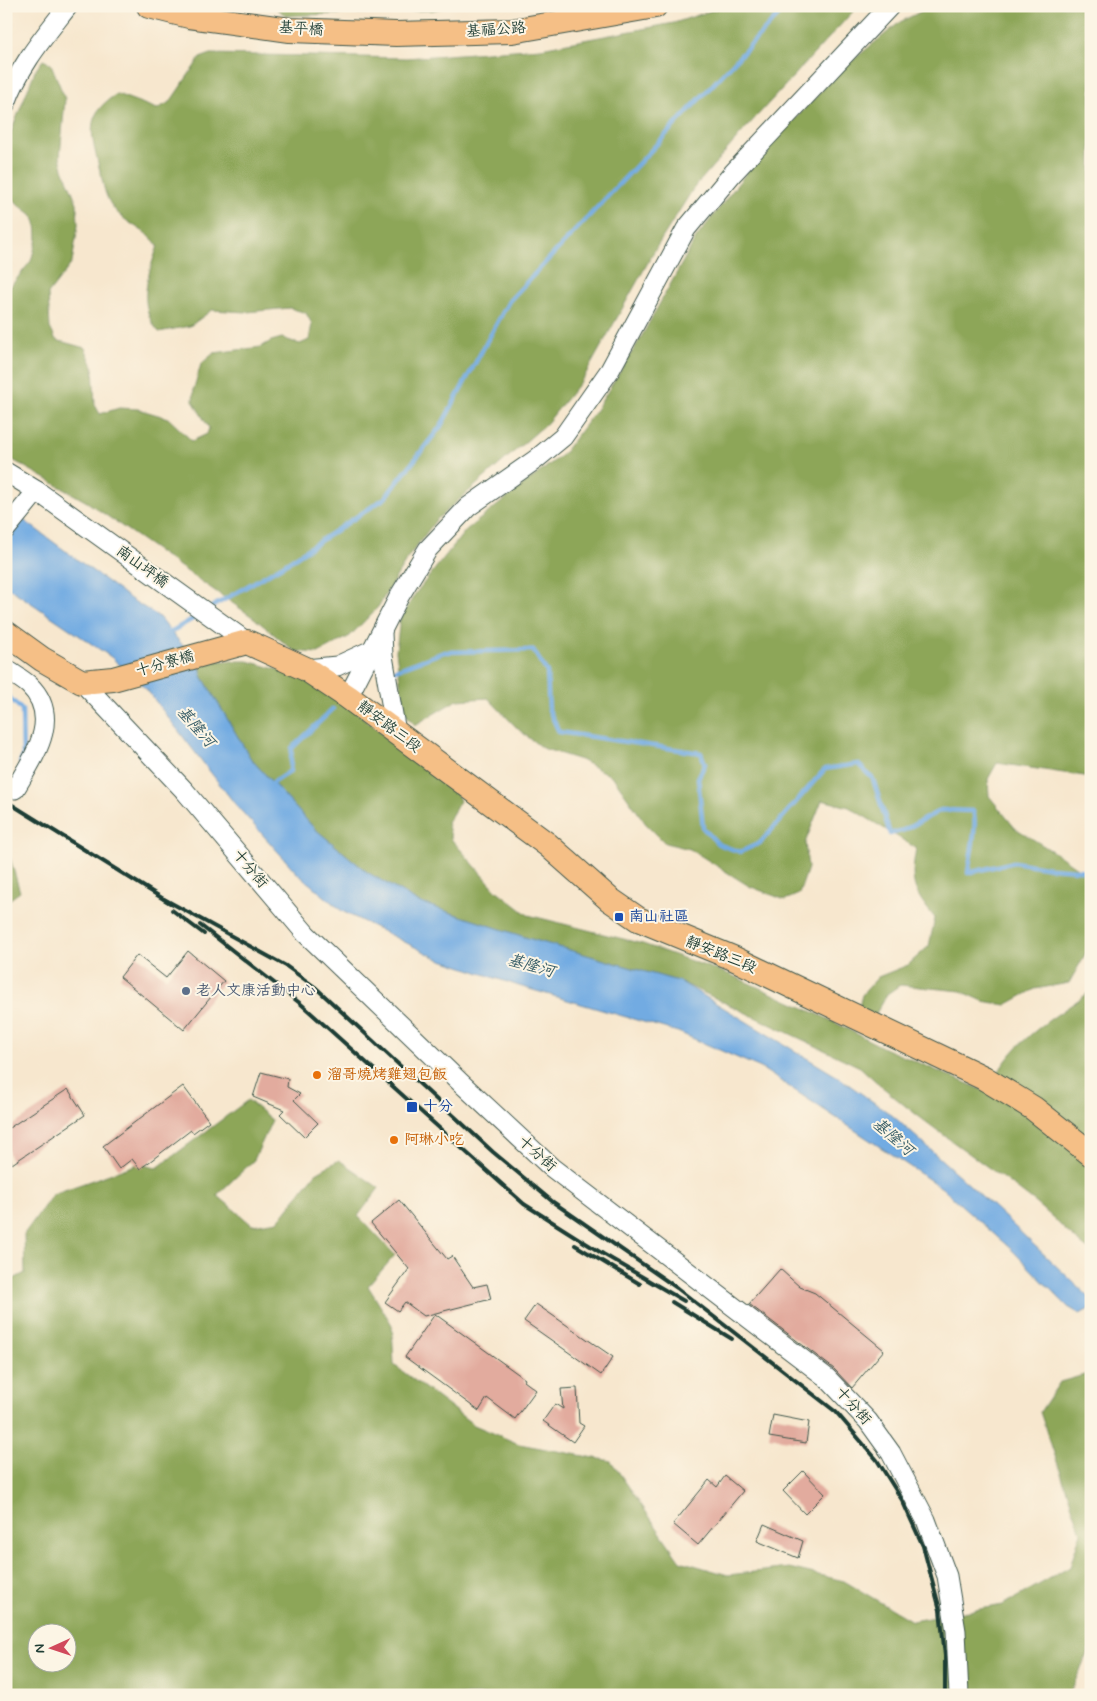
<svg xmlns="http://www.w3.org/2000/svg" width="1097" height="1701" viewBox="0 0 1097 1701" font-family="Mynerve,'LXGW WenKai TC',sans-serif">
  <rect width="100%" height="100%" fill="#fcf5e5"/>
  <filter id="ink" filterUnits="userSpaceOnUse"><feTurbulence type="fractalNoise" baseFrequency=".02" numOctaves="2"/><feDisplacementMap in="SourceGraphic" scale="10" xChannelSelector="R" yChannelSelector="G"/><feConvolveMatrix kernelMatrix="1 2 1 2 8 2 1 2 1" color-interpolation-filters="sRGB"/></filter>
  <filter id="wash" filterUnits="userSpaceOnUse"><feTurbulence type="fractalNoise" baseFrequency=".0096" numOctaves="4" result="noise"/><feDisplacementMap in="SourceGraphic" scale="20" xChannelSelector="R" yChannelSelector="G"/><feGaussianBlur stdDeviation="1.12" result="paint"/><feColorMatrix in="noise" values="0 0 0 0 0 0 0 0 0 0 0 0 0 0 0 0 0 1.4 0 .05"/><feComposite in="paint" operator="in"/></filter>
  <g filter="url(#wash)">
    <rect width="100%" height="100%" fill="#f7e7ce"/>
    <g fill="#8da658" stroke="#567246" fill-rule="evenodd">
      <path d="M274,6H449L433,10L286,16Z"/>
      <path d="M725,6H858L745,129L693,189L656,248L584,377L547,423L436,520L407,559L378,607L350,636L318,653L294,651L254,618L87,502L11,459L6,452V292L31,261L37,239L36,222L32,215L19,205L6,191V145L35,71L43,60L51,64L65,99L60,157L63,169L77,203L78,225L72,263L48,294L50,328L56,340L85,348L93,366L95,405L100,414L119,408L138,409L168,418L192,441L207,434L209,428L193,401L194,388L201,364L214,353L261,347L271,341L282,338L300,344L309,340L312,324L306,313L290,308L247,312L212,310L190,326L159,332C136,306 148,274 158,246C148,230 127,225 114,209C104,196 104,185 100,171C92,137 82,115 117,94L157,109L170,102L200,58L211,54L406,58L541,48L674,23Z"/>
      <path d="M932,6H1085L1091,12V777L997,763L988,779L989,796L1015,828L1060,856L1091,878V944L1069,983L1035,989L1006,1005L983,1001L961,991L900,985L887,994L874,1017L859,1007L862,995L878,977L908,965L929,946L935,918C912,890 910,883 916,848L849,807L822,800L805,843L808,868L799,894L785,900L749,886L690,849L665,843L646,824L613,777L581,760L542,748L518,729L488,698L457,700L415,725L404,712L396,651L400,619L415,594L466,530L563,454L596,410L639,341L696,238L757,159L842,69L900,22Z"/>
      <path d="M216,661H248L290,673L334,694L456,792L460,801L447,823L452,840L496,890L528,915L643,944L731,975L824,1017L886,1049L985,1091L990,1090C1008,1042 1051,1020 1091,991V1251C1071,1238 1055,1218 1036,1203C977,1157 914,1118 860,1067L681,982L531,939L418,902L367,872L314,828L251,759L202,676L200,666Z"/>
      <path d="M6,844L20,892L6,902Z"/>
      <path d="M248,1100L272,1120L254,1160L217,1195L252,1225L278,1221L316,1173L339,1160L379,1188L358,1216L395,1255L368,1286L392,1325L394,1365L474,1425L519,1444L611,1461L680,1561L728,1575L789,1568L844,1581L912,1621L1003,1605L1070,1567L1081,1532L1040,1412L1060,1382L1091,1373V1645L1069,1695H6V1283L25,1273L24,1234L53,1194L138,1164L157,1168ZM38,1634H68V1664H38Z"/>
    </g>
    <path fill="#72abe2" stroke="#48748b" d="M6,507L132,600L158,616L200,666L202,676L251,759L314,828L367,872L418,902L531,939L681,982L838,1077L893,1116L995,1208L1091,1299V1308L1080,1314L1068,1307L1012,1250L942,1188L761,1068L678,1032L519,986L439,959L342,911L298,874L235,804L147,690L111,657L6,586Z"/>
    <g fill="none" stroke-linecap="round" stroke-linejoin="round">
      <g stroke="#72abe2" stroke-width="4.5">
        <path d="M210,608L285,564L385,498L441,426L509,301L787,6"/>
        <path d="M167,634L201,614"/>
        <path d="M390,672L444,652L533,650L547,672L549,710L559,732L701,753L705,764L698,778L703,828L718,844L740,852L760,843L825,769L858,764L873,779L890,834L904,830L941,810L973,811C978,825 970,856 968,873L1014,862L1051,868L1091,871"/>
        <path d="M6,694L22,710L23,757L20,762"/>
        <path d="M268,786L290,771L292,748L333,709"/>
      </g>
    </g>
    <g id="blocks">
      <g fill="#e2ab9e">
        <path d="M188,951L224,981L184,1030L120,977L137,955L166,978Z"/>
        <path d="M261,1072L288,1079L287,1087L300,1094L294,1100L318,1123L304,1137L280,1114L284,1110L253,1097Z"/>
        <path d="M183,1086L209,1121L193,1133L191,1130L140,1169L132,1159L119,1169L103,1146Z"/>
        <path d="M68,1089L85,1115L12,1164L6,1143V1130Z"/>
        <path d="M399,1200L447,1259L452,1256L473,1287L487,1284L491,1299L424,1316L405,1302L398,1311L385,1302L409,1269L371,1223Z"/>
        <path d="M780,1269L800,1287L815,1293L884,1350L852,1388L834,1369L749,1304Z"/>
        <path d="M536,1304L613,1357L601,1375L524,1321Z"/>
        <path d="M435,1314L525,1379L524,1381L536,1390L515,1419L487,1398L479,1411L405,1357Z"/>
        <path d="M577,1388L579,1423L584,1426L573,1442L543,1421L555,1404L563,1409L561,1389Z"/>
        <path d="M773,1415L809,1422L806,1443L769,1437Z"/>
        <path d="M803,1471L825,1494L805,1514L783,1491Z"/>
        <path d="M725,1476L743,1491L698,1545L673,1524L709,1480L717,1487Z"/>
        <path d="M764,1524L803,1541L798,1558L757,1541Z"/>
      </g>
    </g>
  </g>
  <g filter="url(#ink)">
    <use href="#blocks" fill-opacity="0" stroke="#3f564b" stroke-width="1"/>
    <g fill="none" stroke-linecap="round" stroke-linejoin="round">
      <defs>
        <g id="minor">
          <path d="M6,103C19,66 44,37 68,6"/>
          <path d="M6,472L37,491L247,642"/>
          <path d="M6,529L37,491"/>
          <path d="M382,633L383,656L396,732"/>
          <path d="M6,669C13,674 22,679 29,685C63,718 33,758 15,789L6,785"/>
          <path d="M306,669L337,666L374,649"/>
          <path d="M82,682L184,790L306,934L461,1083L551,1167L827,1378L868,1421L891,1453L926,1520L947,1576L956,1631L959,1695"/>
          <path d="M348,697L400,595L428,549L468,507L535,460L563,437L610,370L686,229L733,173L890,6"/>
        </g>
        <g id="major">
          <path d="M149,6L189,16L290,30L396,34L512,31L655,6"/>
          <path d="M6,633L42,659L82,682L113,679L247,642L306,669L348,697L548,845L609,899L638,919L733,958L984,1078L1033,1108L1091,1154"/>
        </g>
      </defs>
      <use href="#minor" stroke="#3f564b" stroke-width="21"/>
      <use href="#major" stroke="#3f564b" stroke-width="26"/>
      <use href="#minor" stroke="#fff" stroke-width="19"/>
      <use href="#major" stroke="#f5bf86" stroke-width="24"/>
      <g stroke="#1f3d34" stroke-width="4">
        <path d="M6,801L170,903"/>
        <path d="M164,899L286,966L315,987L493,1152L553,1202L677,1288L836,1412L877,1460L902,1500L923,1546L940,1610L945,1656V1695"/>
        <path d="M172,910L204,934"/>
        <path d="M200,925L301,1004L524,1204L603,1254L684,1301"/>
        <path d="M575,1245L640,1284"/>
        <path d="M672,1302L732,1339"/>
      </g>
    </g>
  </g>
  <g fill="#1a4fb4" stroke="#fcf5e5" stroke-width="2">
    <rect x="614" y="912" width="10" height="10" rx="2.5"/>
    <rect x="406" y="1101" width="12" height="12" rx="2.5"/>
  </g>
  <circle fill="#5c6f8a" stroke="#fcf5e5" stroke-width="2" cx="186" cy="991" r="5"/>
  <g fill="#e8710a" stroke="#fcf5e5" stroke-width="2">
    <circle cx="317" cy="1075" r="5"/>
    <circle cx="394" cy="1140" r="5"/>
  </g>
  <g text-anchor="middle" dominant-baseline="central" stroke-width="4" stroke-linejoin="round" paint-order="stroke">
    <g font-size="15" fill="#1f3d34" stroke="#fcf5e5">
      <text transform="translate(301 29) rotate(4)">基平橋</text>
      <text transform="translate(496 30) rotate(-4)">基福公路</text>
      <text transform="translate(142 567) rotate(36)">南山坪橋</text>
      <text transform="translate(165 664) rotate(-16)">十分寮橋</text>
      <text transform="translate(389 727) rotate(37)">靜安路三段</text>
      <text transform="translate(250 869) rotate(50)">十分街</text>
      <text transform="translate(721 955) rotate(22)">靜安路三段</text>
      <text transform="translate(537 1154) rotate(42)">十分街</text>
      <text transform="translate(853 1406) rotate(48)">十分街</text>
    </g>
    <g font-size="15" fill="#164399" stroke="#fcf5e5" text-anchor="start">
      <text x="629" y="917">南山社區</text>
      <text x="423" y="1107">十分</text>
    </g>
    <g font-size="15" fill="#4e5e75" stroke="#fcf5e5" text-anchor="start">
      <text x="196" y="991">老人文康活動中心</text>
    </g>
    <g font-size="15" fill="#c56008" stroke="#fcf5e5" text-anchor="start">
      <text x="327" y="1075">溜哥燒烤雞翅包飯</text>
      <text x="404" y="1140">阿琳小吃</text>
    </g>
    <g font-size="16" font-style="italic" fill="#385e68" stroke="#fcf5e5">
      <text transform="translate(196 727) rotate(49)">基隆河</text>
      <text transform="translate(531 966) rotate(16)">基隆河</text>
      <text transform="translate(893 1137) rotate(41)">基隆河</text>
    </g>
  </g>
  <rect width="1097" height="1701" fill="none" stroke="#fcf5e5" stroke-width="25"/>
  <g transform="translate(52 1648) rotate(267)"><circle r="24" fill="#fcf5e5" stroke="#a4ab9e"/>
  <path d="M0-4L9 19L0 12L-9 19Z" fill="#d1495b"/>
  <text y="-8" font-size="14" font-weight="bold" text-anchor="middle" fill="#1f3d34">N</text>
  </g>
</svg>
